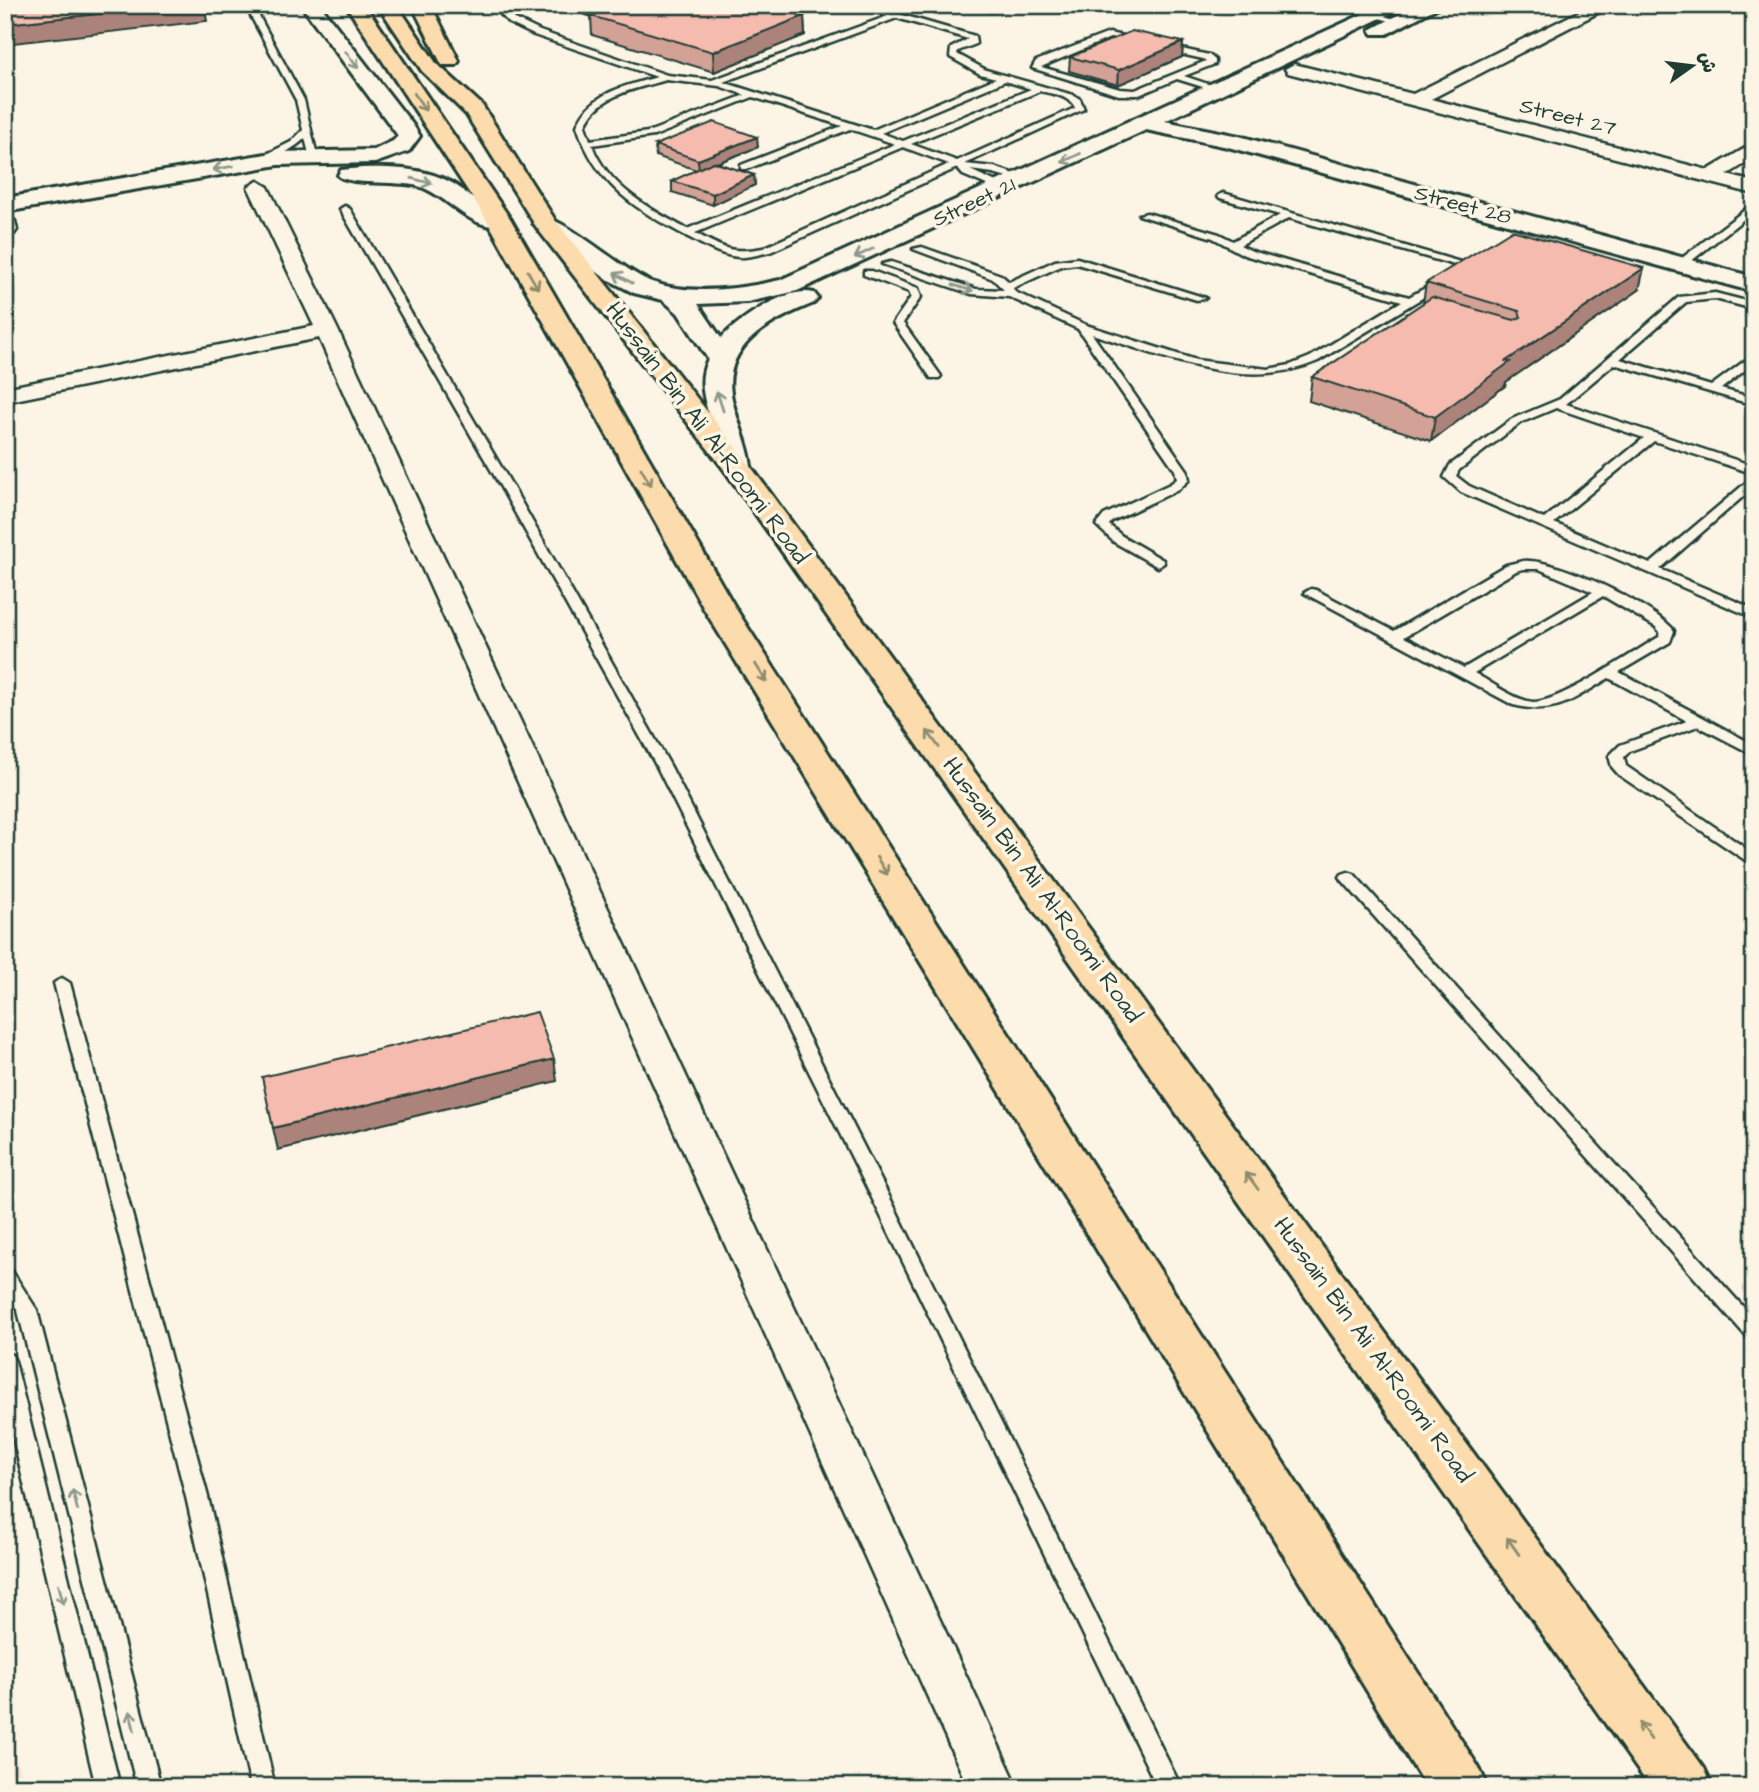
<svg xmlns="http://www.w3.org/2000/svg" width="1759" height="1792" viewBox="0 0 1759 1792" font-family="'Architects Daughter','Playpen Sans Arabic',sans-serif">
  <rect width="100%" height="100%" fill="#fcf5e5"/>
  <filter id="ink" filterUnits="userSpaceOnUse"><feTurbulence type="fractalNoise" baseFrequency=".0143" numOctaves="2"/><feDisplacementMap in="SourceGraphic" scale="14" xChannelSelector="R" yChannelSelector="G"/><feConvolveMatrix kernelMatrix="1 2 1 2 8 2 1 2 1" color-interpolation-filters="sRGB"/></filter>
  <g filter="url(#ink)">
    <path fill="#fae4d5" d="M5,1743L20,1768L22,1787H5Z"/>
    <g fill="none" stroke-linecap="round" stroke-linejoin="round">
      <defs>
        <g id="lane">
          <path d="M245,5H253L304,100L318,160L310,158L305,138C297,147 266,166 255,160L291,142L303,130L296,100Z"/>
          <path d="M492,5H501L515,19L540,31L667,75L712,80L888,16L855,5H868L975,36L976,44L958,51L957,54L986,70L1073,95L1080,99L1084,109L965,164L994,167L1030,179L1025,182L993,173L970,170L1007,187V191H1001L963,175L957,168L770,252C760,254 748,258 738,257C719,255 704,245 688,237C635,209 596,185 577,126C590,92 626,86 657,77L534,35L509,23ZM897,18L968,39L951,48L950,57L980,74L996,78L873,130L723,82ZM666,80L719,86L745,95L648,132L590,140L585,126C598,94 636,89 666,80ZM1005,81L1031,89L903,141L881,133ZM1040,91C1052,94 1071,96 1075,108L957,161L911,144ZM753,97L842,126L741,165V169H747L850,129L895,144L687,229C651,210 607,186 592,145L654,136ZM903,147L949,164L763,248C729,254 724,248 695,233Z"/>
          <path d="M559,5C575,5 588,13 603,14C619,15 636,5 653,5L604,19Z"/>
          <path d="M951,5H1037L992,11Z"/>
          <path d="M1329,5H1344L1402,21L1398,23Z"/>
          <path d="M1109,33L1209,55L1215,60V64L1184,76L1223,89L1219,92L1177,79L1139,95H1119L1032,68L1036,61ZM1110,38L1203,59L1206,61L1135,90L1120,89L1041,67Z"/>
          <path d="M1223,193L1474,266L1465,268L1289,218L1240,245L1252,251L1409,297L1438,281L1447,283L1318,361C1245,393 1163,356 1092,334L1187,470L1189,480L1178,490L1112,521L1109,525L1122,536L1163,560L1164,563L1158,567L1114,542L1096,525L1104,515L1170,484L1177,479L1175,470L1078,329L1009,297L971,294L882,264L891,262L976,289L1004,290L993,279L913,249L922,247L1001,275L1009,282L1055,261L1077,258L1206,298L1197,300L1077,264L1061,266L1013,288L1015,292L1086,325L1196,360L1268,369L1290,365L1310,357L1402,301L1244,255L1213,238L1139,215L1147,213L1219,234L1233,241L1280,215L1220,198L1218,196Z"/>
          <path d="M1754,203V211L1690,262H1682V258Z"/>
          <path d="M345,206L350,209L510,482L671,767L891,1200L1181,1787H1157L873,1200L657,767L498,482L340,209Z"/>
          <path d="M864,271H872L918,288L921,297L903,323L941,376L939,378H931L893,323L911,297L909,292L864,275Z"/>
          <path d="M1715,293L1754,303V309L1715,299L1686,302L1620,359L1711,386L1754,354V363L1721,389L1754,398V405L1614,364L1566,404L1754,466V474L1654,441L1554,523L1650,564L1754,476V487L1660,569L1754,609V618L1461,492L1444,477L1450,465L1512,419L1560,399L1679,297ZM1556,408L1644,438L1544,519L1469,486L1456,476L1459,470L1520,423Z"/>
          <path d="M1523,561C1556,558 1649,604 1672,628L1674,631L1670,642L1619,672L1754,745V755L1698,726L1630,751L1624,757L1626,766L1754,854V866L1619,775L1612,767L1609,756L1620,745L1687,721L1609,678C1573,699 1556,716 1513,705L1304,593L1311,589L1316,590L1394,631L1506,565ZM1523,569H1539L1593,592L1464,668L1404,637L1516,571ZM1603,596L1656,627L1660,632L1659,637C1633,652 1560,703 1533,702C1514,700 1491,682 1474,673Z"/>
          <path d="M1348,872L1354,874L1754,1319V1340L1747,1337L1342,880L1340,877L1342,874Z"/>
          <path d="M62,978L70,983L208,1497L275,1787H251L186,1497L54,983Z"/>
          <path d="M5,1269L12,1271L37,1310L161,1787H137L18,1311L5,1292Z"/>
          <path d="M5,1353L12,1355L15,1361L120,1787H96L5,1404Z"/>
        </g>
        <g id="street">
          <path d="M1592,5H1613L1431,99L1708,170L1754,143V158L1727,175L1754,182V194L1288,73L1285,69L1294,64L1413,94Z"/>
          <path d="M258,181L268,187L338,330L1018,1787H968L319,338L5,402V388L314,326L248,187Z"/>
          <path d="M5,215L15,221L17,230L14,234L5,236Z"/>
        </g>
        <g id="secondary">
          <path d="M301,5H320L413,125L420,136L409,151L375,163L278,165L5,212V198L278,152L374,150L393,141L398,136L396,133Z"/>
          <path d="M1383,5H1408L1165,121L1239,136L1754,277V292L1228,147L1146,130L797,291L748,302L698,304L721,338C740,319 786,286 814,293L818,298L814,303C772,320 720,345 732,399C737,422 748,442 751,466L746,472L736,475L726,472C719,463 720,451 717,440C710,413 694,386 708,359L678,313L663,300L634,293L605,278L533,223L537,218C561,212 621,271 652,282C691,296 740,289 780,280Z"/>
          <path d="M1417,5H1442L1387,34H1373L1370,30Z"/>
          <path d="M362,168C392,167 425,168 452,183C463,189 472,199 483,206C492,211 505,211 511,220L507,225C473,234 450,197 421,187C403,180 345,186 338,175L341,170Z"/>
        </g>
        <g id="highway">
          <path d="M346,5H365L511,220L736,609L1479,1768L1488,1787H1426L704,609L487,220Z"/>
          <path d="M378,5H397L436,63L482,105L555,220L746,460L1704,1768L1713,1787H1650L726,472L537,228L466,114L422,71Z"/>
          <path d="M412,5H431L459,61L456,65H442Z"/>
        </g>
      </defs>
      <use href="#lane" stroke="#1f3d34" stroke-width="5"/>
      <use href="#street" stroke="#1f3d34" stroke-width="5"/>
      <use href="#secondary" stroke="#1f3d34" stroke-width="6"/>
      <use href="#highway" stroke="#1f3d34" stroke-width="6"/>
      <use href="#lane" fill="#fcf5e5" fill-rule="evenodd"/>
      <use href="#street" fill="#fcf5e5" fill-rule="evenodd"/>
      <use href="#secondary" fill="#fcf5e5" fill-rule="evenodd"/>
      <use href="#highway" fill="#fcdcac" fill-rule="evenodd"/>
    </g>
    <g fill="#d3a196" stroke="#1f3d34" stroke-width="2">
      <path d="M591,16H804L805,35L714,72L592,35Z"/>
      <path d="M1183,42L1182,57L1118,85L1069,71L1070,57Z"/>
      <path d="M655,145L758,147L717,163L754,175L755,185L713,205L672,192V181L697,170L656,156Z"/>
      <path d="M1426,283L1639,290L1506,382L1505,386L1431,441L1309,401L1312,377L1423,303Z"/>
    </g>
    <g fill="#ac837a" stroke="#1f3d34" stroke-width="2">
      <path d="M180,5H204L207,21L5,44V24Z"/>
      <path d="M804,16L805,35L714,72L713,52Z"/>
      <path d="M1183,42L1182,57L1118,85L1119,70Z"/>
      <path d="M757,137L758,147L699,170L698,160Z"/>
      <path d="M754,175L755,185L713,205V194Z"/>
      <path d="M1644,268L1639,290L1506,382L1505,386L1431,441L1435,417L1506,361Z"/>
      <path d="M554,1059L557,1081L278,1150L273,1128Z"/>
    </g>
    <g fill="#f5bbaf" stroke="#1f3d34" stroke-width="2">
      <path d="M5,5H180L5,24Z"/>
      <path d="M623,5H765L804,16L713,52L591,16Z"/>
      <path d="M1132,31L1183,42L1119,70L1070,57Z"/>
      <path d="M714,122L757,137L698,160L655,145Z"/>
      <path d="M713,162L754,175L713,194L672,181Z"/>
      <path d="M1512,230L1644,268L1506,361L1510,362L1435,417L1312,377L1432,297L1514,320L1521,317L1519,311L1426,283Z"/>
      <path d="M537,1012L554,1059L273,1128L262,1077Z"/>
    </g>
    <defs><path id="oneway-shaft" d="M-6 0H5M1.5-3L5.5 0L1.5 3" fill="none" stroke-width="1.6" stroke-linecap="round" stroke-linejoin="round" transform="scale(1.75)"/></defs>
    <g stroke="#8e998c">
      <use href="#oneway-shaft" transform="translate(352 60) rotate(53)"/>
      <use href="#oneway-shaft" transform="translate(1071 158) rotate(155)"/>
      <use href="#oneway-shaft" transform="translate(223 168) rotate(170)"/>
      <use href="#oneway-shaft" transform="translate(422 181) rotate(15)"/>
      <use href="#oneway-shaft" transform="translate(864 253) rotate(155)"/>
      <use href="#oneway-shaft" transform="translate(623 278) rotate(-151)"/>
      <use href="#oneway-shaft" transform="translate(963 288) rotate(17)"/>
      <use href="#oneway-shaft" transform="translate(720 401) rotate(-108)"/>
      <use href="#oneway-shaft" transform="translate(75 1500) rotate(-104)"/>
      <use href="#oneway-shaft" transform="translate(61 1594) rotate(76)"/>
      <use href="#oneway-shaft" transform="translate(132 1721) rotate(-104)"/>
    </g>
    <g stroke="#8e8c70">
      <use href="#oneway-shaft" transform="translate(420 102) rotate(56)"/>
      <use href="#oneway-shaft" transform="translate(533 280) rotate(60)"/>
      <use href="#oneway-shaft" transform="translate(646 477) rotate(60)"/>
      <use href="#oneway-shaft" transform="translate(761 673) rotate(58)"/>
      <use href="#oneway-shaft" transform="translate(933 739) rotate(-126)"/>
      <use href="#oneway-shaft" transform="translate(882 866) rotate(58)"/>
      <use href="#oneway-shaft" transform="translate(1252 1181) rotate(-126)"/>
      <use href="#oneway-shaft" transform="translate(1513 1546) rotate(-125)"/>
      <use href="#oneway-shaft" transform="translate(1645 1731) rotate(-125)"/>
    </g>
  </g>
  <g text-anchor="middle" dominant-baseline="central" stroke-width="7" stroke-linejoin="round" paint-order="stroke">
    <g font-size="21" fill="#1f3d34" stroke="#fcf5e5">
      <text transform="translate(1568 117) rotate(14)">Street 27</text>
      <text transform="translate(974 202) rotate(-25)">Street 21</text>
      <text transform="translate(1463 205) rotate(15)">Street 28</text>
    </g>
    <g font-size="24" fill="#1f3d34" stroke="#fcf5e5">
      <text transform="translate(707 433) rotate(53)">Hussain Bin Ali Al-Roomi Road</text>
      <text transform="translate(1042 890) rotate(54)">Hussain Bin Ali Al-Roomi Road</text>
      <text transform="translate(1373 1350) rotate(54)">Hussain Bin Ali Al-Roomi Road</text>
    </g>
  </g>
  <rect width="1759" height="1792" fill="none" stroke="#fcf5e5" stroke-width="28"/>
  <rect x="14" y="14" width="1731" height="1764" fill="none" stroke="#1f3d34" stroke-width="2.5" filter="url(#ink)"/>
  <g transform="translate(1692 66) rotate(76)" stroke="#fcf5e5" stroke-width="5" paint-order="stroke">
  <path d="M0-5L12 26L0 18L-12 26Z" fill="#1f3d34"/>
  <text y="-10" font-size="19" font-weight="bold" text-anchor="middle" fill="#1f3d34">ش</text>
  </g>
</svg>
